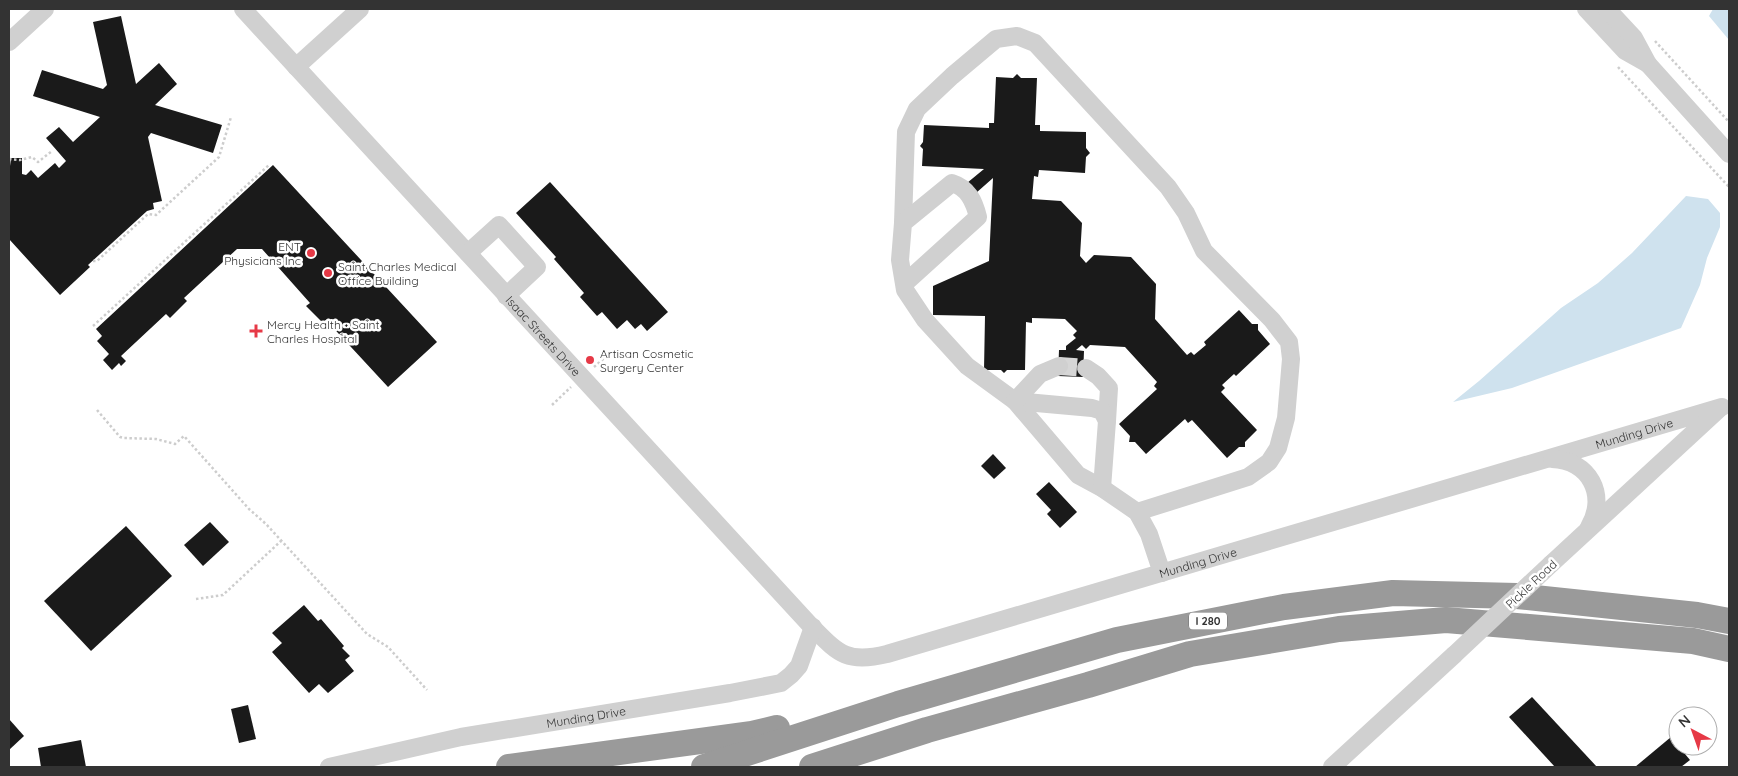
<svg xmlns="http://www.w3.org/2000/svg" width="1738" height="776" viewBox="0 0 1738 776" font-family="Quicksand,sans-serif">
  <rect width="100%" height="100%" fill="#fff"/>
  <g fill="#cfe2ee">
    <path d="M1713,9H1729V40L1709,16Z"/>
    <path d="M1686,196L1708,199L1720,213V227L1707,258L1700,285L1681,328L1512,388L1453,402L1479,381L1561,308L1598,283L1632,253Z"/>
  </g>
  <g fill="#1a1a1a">
    <path d="M121,16L136,84L159,63L177,84L155,105L222,125L213,153L151,133L148,137L162,201L153,203L154,209L147,211L88,265L90,267L60,295L9,239V174L11,158H22V174L26,175L31,170L38,178L55,163L59,168L66,161L46,138L59,127L73,142L100,117L33,96L42,70L103,89L107,85L93,22Z"/>
    <path d="M1017,74L1021,78H1037L1035,125H1040V131L1086,132V148L1090,153L1086,157L1085,173L1039,170L1038,177L1034,176L1032,199L1061,201L1082,223L1080,256L1086,263L1094,255L1131,257L1156,284L1155,319L1187,355L1191,352L1194,355L1206,345L1204,342L1239,310L1252,324H1258V330L1270,344L1236,376L1234,374L1222,385L1225,388L1221,392L1257,430L1245,442V447H1239L1227,458L1192,420L1188,423L1185,419L1146,454L1135,442H1129L1130,436L1119,424L1157,389L1154,386L1157,382L1125,347L1090,345L1086,349L1082,345L1076,350L1084,351L1083,377L1058,376L1059,350H1066V346L1076,338L1073,335L1077,331L1065,319L1032,318V323L1026,322L1025,370H1007L1004,373L1001,370H984L985,316L933,315V286L989,261L993,178L976,193L967,183L984,169L922,166L923,149L920,146L923,142L924,125L989,128V123H994L996,77L1013,78Z"/>
    <path d="M273,165L437,342L388,387L326,320L323,323L306,306L310,303L262,249H237L184,298L187,301L170,318L166,314L121,356L126,361L121,366L119,363L112,370L103,360L109,354L97,341L102,336L96,329Z"/>
    <path d="M550,182L668,312L647,331L641,324L635,329L627,320L617,329L602,312L597,316L580,297L584,293L554,259L556,257L516,213Z"/>
    <path d="M993,454L1006,468L994,479L981,466Z"/>
    <path d="M1049,482L1077,512L1060,528L1047,514L1051,510L1036,494Z"/>
    <path d="M210,522L229,542L203,566L184,545Z"/>
    <path d="M126,526L172,576L91,651L44,601Z"/>
    <path d="M304,605L318,621L321,619L344,646L342,648L350,656L345,660L354,671L328,693L319,684L309,693L272,652L282,643L272,633Z"/>
    <path d="M1532,697L1597,767H1555L1509,717Z"/>
    <path d="M248,705L256,739L239,743L231,709Z"/>
    <path d="M9,719L24,736L9,750Z"/>
    <path d="M1671,737L1690,760L1681,767H1635Z"/>
    <path d="M81,740L86,767H41L38,748Z"/>
  </g>
  <g fill="none" stroke-linecap="round" stroke-linejoin="round">
    <path stroke="#d6d6d6" stroke-width="18" stroke-dasharray="18 9" stroke-linecap="butt" d="M1059,366L1086,368"/>
    <g stroke="#cdcdcd" stroke-width="2.5" stroke-dasharray="2.5 2.5" stroke-linecap="butt">
      <path d="M1655,41L1729,122"/>
      <path d="M1618,67L1729,187"/>
      <path d="M9,159L20,160L32,157L38,162L52,151"/>
      <path d="M93,261H97L148,214L156,215L219,157L231,117"/>
      <path d="M93,326L270,164"/>
      <path d="M594,367L609,354"/>
      <path d="M552,405L571,387"/>
      <path d="M97,410L120,437L124,438L156,439L175,444L184,436L249,509L266,524L367,634L388,647L427,690"/>
      <path d="M196,599L223,595L281,541"/>
    </g>
    <g stroke="#d0d0d0" stroke-width="18">
      <path id="s1" d="M243,9L811,626C838,653 846,664 887,654L1722,407"/>
      <path d="M1586,9L1625,51L1648,64"/>
      <path d="M1607,9L1634,38L1648,64L1729,154"/>
      <path d="M9,42L45,9"/>
      <path d="M296,67L360,9"/>
      <path d="M903,223L906,132L917,109L952,76L996,39L1017,36L1035,43L1168,187L1186,213L1204,251L1272,320L1289,342L1291,359L1286,418L1278,448L1269,462L1248,477L1137,512"/>
      <path d="M468,253L499,225L537,267L506,296"/>
      <path d="M904,284L978,217C974,201 968,188 952,183L903,223L900,260L905,290L925,320L967,366L1015,401L1078,475L1102,488L1137,512L1149,534L1162,573"/>
      <path d="M1086,368L1098,376L1109,388L1107,421"/>
      <path d="M1015,401L1092,408L1102,411L1107,421L1102,488"/>
      <path d="M1015,401L1040,374L1059,366"/>
      <path d="M1552,459C1589,460 1608,495 1589,527"/>
      <path d="M1551,564L1718,410"/>
      <path id="s2" d="M329,767L461,737L730,693L781,683L791,675L799,666L813,627"/>
      <path d="M1332,767L1454,655"/>
    </g>
    <g stroke="#9a9a9a" stroke-width="26">
      <path d="M509,767L752,734L777,728"/>
      <path d="M704,767L898,704L1117,640L1284,607L1393,593L1517,596L1697,615L1729,621"/>
      <path d="M812,767L927,730L1088,685L1190,654L1339,629L1446,620L1693,641L1729,649"/>
    </g>
    <path stroke="#d0d0d0" stroke-width="18" d="M1454,655L1551,564"/>
  </g>
  <g fill="#e63946" stroke="#fff" stroke-width="2">
    <circle cx="311" cy="253" r="5"/>
    <circle cx="328" cy="273" r="5"/>
    <path d="M253.5 323.5h5v5h5v5h-5v5h-5v-5h-5v-5h5z"/>
    <circle cx="590" cy="360" r="5"/>
  </g>
  <g text-anchor="middle" dominant-baseline="central" stroke-width="5" stroke-linejoin="round" paint-order="stroke">
    <rect fill="#fff" stroke="#707070" stroke-width="1" x="1189" y="612.5" width="38" height="17" rx="4"/>
    <g font-size="11" font-weight="bold" fill="#333">
      <text x="1208" y="621">I 280</text>
    </g>
    <g font-size="12" fill="#333" stroke="#fff" text-anchor="start">
      <text x="301" y="246" text-anchor="end">ENT<tspan x="301" dy="14">Physicians Inc</tspan></text>
      <text x="338" y="266">Saint Charles Medical<tspan x="338" dy="14">Office Building</tspan></text>
      <text x="267" y="324">Mercy Health - Saint<tspan x="267" dy="14">Charles Hospital</tspan></text>
      <text x="600" y="353">Artisan Cosmetic<tspan x="600" dy="14">Surgery Center</tspan></text>
    </g>
    <g font-size="12" fill="#333" stroke="#fff">
      <text stroke="none"><textPath href="#s1" startOffset="444">Isaac Streets Drive</textPath></text>
      <text stroke="none"><textPath href="#s1" startOffset="1705">Munding Drive</textPath></text>
      <text stroke="none"><textPath href="#s1" startOffset="1250">Munding Drive</textPath></text>
      <text transform="translate(1531 584) rotate(-43)">Pickle Road</text>
      <text stroke="none"><textPath href="#s2" startOffset="262">Munding Drive</textPath></text>
    </g>
  </g>
  <rect width="1738" height="776" fill="none" stroke="#333333" stroke-width="20"/>
  <g transform="translate(1693 731) rotate(319)"><circle r="24" fill="#ffffff" stroke="#adadad"/>
  <path d="M0-4L9 19L0 12L-9 19Z" fill="#e63946"/>
  <text y="-8" font-size="14" font-weight="bold" text-anchor="middle" fill="#333333">N</text>
  </g>
</svg>
